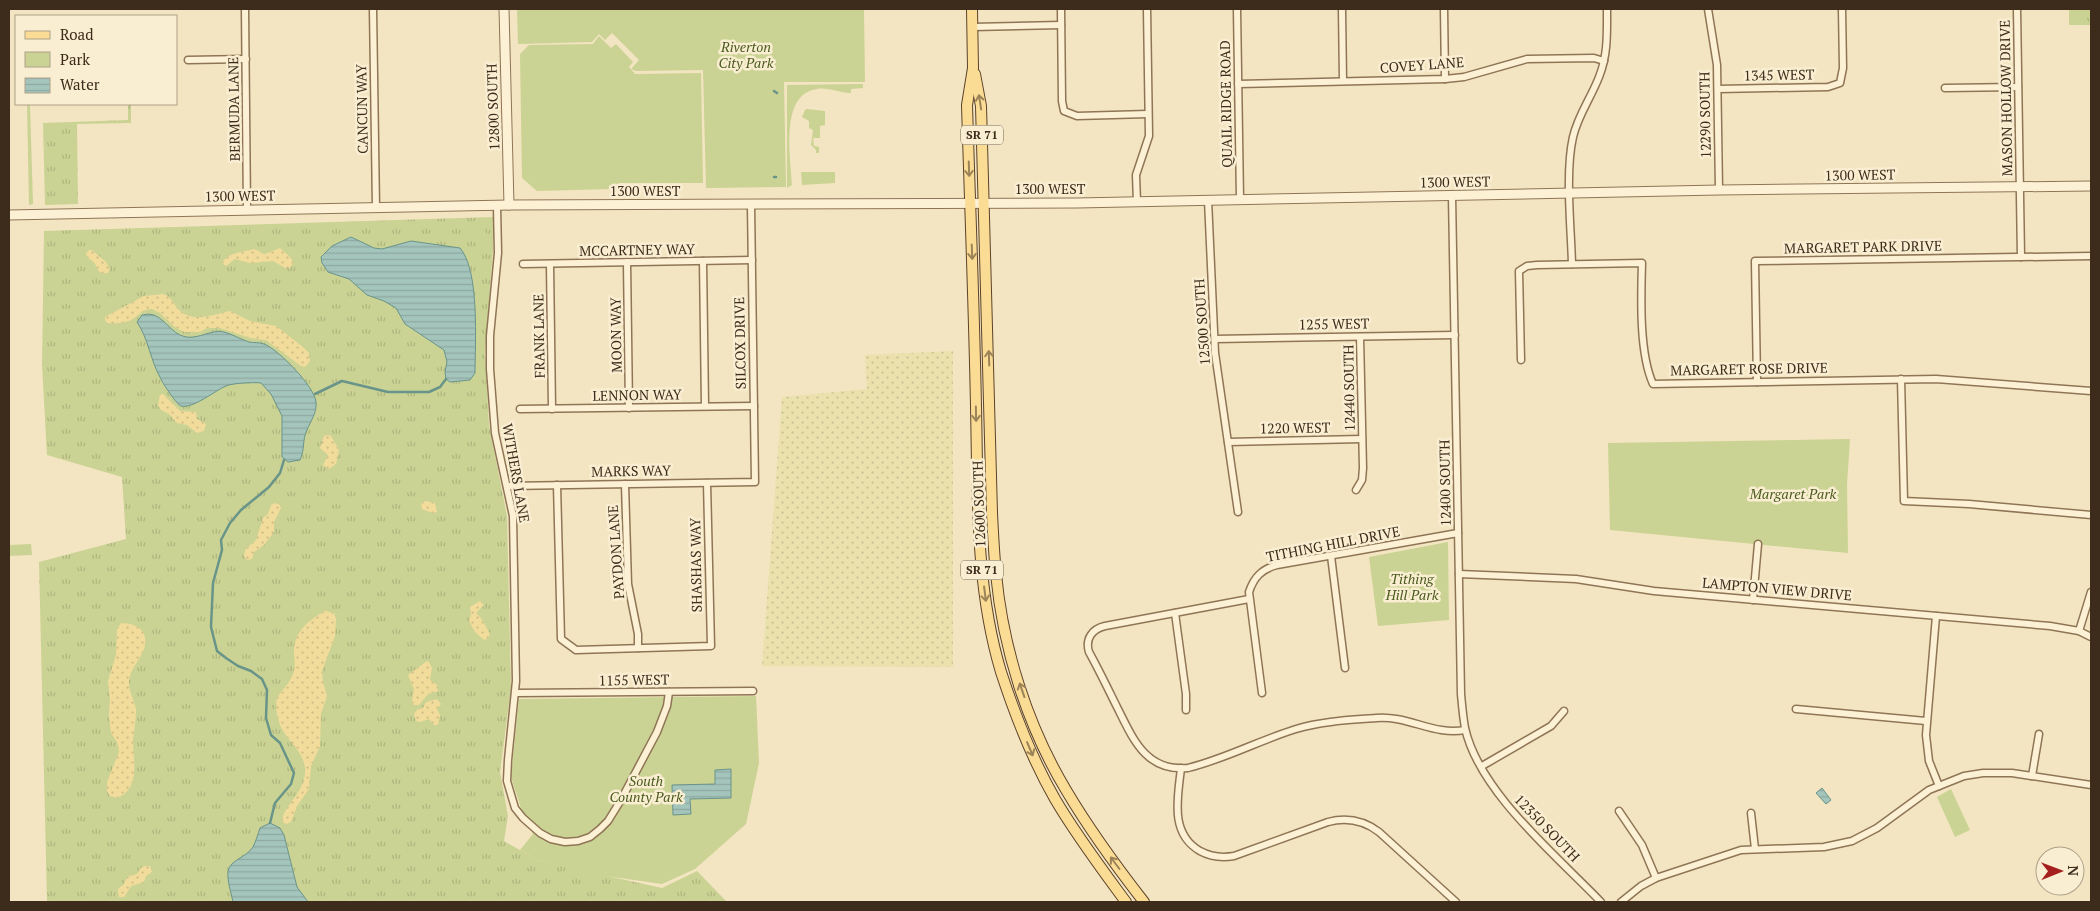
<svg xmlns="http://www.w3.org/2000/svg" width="2100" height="911" font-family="'PT Serif',serif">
	<defs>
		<pattern id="farmland-dots" width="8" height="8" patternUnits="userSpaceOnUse" patternTransform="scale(1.25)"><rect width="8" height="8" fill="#eae1ad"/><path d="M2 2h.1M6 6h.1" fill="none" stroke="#cac194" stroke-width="1.8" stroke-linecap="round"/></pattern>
		<pattern id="grass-tufts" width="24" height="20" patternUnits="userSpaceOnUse" patternTransform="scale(1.25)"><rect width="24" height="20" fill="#cad393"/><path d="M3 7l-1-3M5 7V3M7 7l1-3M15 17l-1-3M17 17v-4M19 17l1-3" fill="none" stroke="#aeb57e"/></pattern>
		<pattern id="sand-dots" width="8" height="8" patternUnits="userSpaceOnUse" patternTransform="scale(1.25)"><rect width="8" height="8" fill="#f2dc9b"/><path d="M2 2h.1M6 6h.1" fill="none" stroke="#d0bd85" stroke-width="1.8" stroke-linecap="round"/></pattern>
		<pattern id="water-rules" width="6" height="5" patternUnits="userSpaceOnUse" patternTransform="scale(1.25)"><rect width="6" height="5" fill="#a4c5bc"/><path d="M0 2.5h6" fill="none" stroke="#8ea9a1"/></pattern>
	</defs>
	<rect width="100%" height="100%" fill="#f3e5c1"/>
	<path fill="url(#farmland-dots)" d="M953,351V667L762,666L782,397L867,389L865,355Z"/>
	<g fill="url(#grass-tufts)">
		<rect x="2069" y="9" width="22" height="16"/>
		<path d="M27,104H30L33,204L29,205Z"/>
		<path d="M128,104H131V123L77,124L78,204L45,205L43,123L128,120Z"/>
		<path d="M493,217V250L485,352L489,425L507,516L511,688L500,772L508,816L504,841L539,861L662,888L697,871L727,902H47L39,562L126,539L122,477L47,455L42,365L44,231Z"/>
	</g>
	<g fill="url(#sand-dots)">
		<path d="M280,248L291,258L293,263L290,268H285L273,261L250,263L235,259L226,266L222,263C228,252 244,252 254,249L265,254Z"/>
		<path d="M89,250H92L106,262L110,269L108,273C98,274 99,271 95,264C92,259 88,260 86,254Z"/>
		<path d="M163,294C170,296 173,302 177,308C192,324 211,315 230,311L250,321L276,326L304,348L309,353L310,361L305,367L301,366L266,340L250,338L220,328H207L200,332H184L175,327L160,313L152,309C141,309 140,315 131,320C125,323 114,324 107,323L105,320V317L144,296Z"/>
		<path d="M163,394L180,411L196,412L197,419L206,424L204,431L197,433L187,425L177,423L169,414L161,410L158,405L160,395Z"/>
		<path d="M328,435L331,436L339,450L336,464L329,469L323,465L328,455L320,448L324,436Z"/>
		<path d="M426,501L435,503L437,512L432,513L422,509L421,503Z"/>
		<path d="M275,503L280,505L281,508L274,522V532L264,545L254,552L252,559L247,560L244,556L245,550L256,540L263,518L268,514L271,505Z"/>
		<path d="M480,601L484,605L476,613L481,618L490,634L487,639L484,640L475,632L469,621L471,615L470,607Z"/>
		<path d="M325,611L334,613L336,619L335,636L322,671L323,682L327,696L321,714L320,746L311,766L309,789L297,806L291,822L286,824L283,822V816C290,801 307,787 305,768C303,749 284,739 279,722C270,691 284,696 293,674C296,667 294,658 294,651C294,632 309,620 325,611Z"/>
		<path d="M121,623C131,623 144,627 145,638C148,655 128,667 129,684C129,693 135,701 136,710C136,720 134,730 133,740C133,760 141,789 117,798L110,796L107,791V782L119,752L117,742L111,733L109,716L110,700L108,681L116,655L117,629Z"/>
		<path d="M427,661L429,662L432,668L430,680L437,685L438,691L428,694L419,705H414L412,701L414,689L408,675Z"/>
		<path d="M437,699L441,704L437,709L440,715L438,725H434L429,719L420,722L416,721L414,714L417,710L423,708L426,702Z"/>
		<path d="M145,866H150L152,872L146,876L144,882L131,886L124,897H119L118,889L124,884L127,877L137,874L141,868Z"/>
	</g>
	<g fill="#cad393">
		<path d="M517,9H864L865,82H784L786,187L706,188L703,70L636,71L631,69L639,60L612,33L605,40L599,34L592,42L518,44Z"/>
		<path d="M599,36L611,48L616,44L633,62L629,67L635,74L701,73L703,183H620L613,189L537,191L522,178L520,54L529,45L593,44Z"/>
		<path d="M863,84V88L851,89V93C839,93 829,87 817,89C779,94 791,158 792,185L787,188V85Z"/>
		<path d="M807,109L825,111V125L820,126V138H813L814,146L819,147V153H816V150L811,145L813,130L809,128V121L802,117L805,110Z"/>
		<path d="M801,172H835V183L802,185Z"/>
		<path d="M465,223L479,224L493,242H481L463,224Z"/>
		<path d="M1850,439L1847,484L1848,553L1610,530L1608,443Z"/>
		<path d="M1448,542L1449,620L1378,626L1369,557Z"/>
		<path d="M31,544L32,555L9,556V545Z"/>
		<path d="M756,696L759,763L746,824L695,869L662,884L592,874L539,861L520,850L533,834L522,811L511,777L519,699Z"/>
		<path d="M1951,789L1970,830L1955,837L1937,797Z"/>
	</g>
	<g fill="url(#water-rules)" stroke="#69948a">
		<path d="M351,237L374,248L382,249L411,241L460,248C480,271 475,343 475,373L470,380L450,382L446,379L445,372L447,362L444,350L405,324L396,308L384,301L367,295L349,279L328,272L322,263L321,257L332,246Z"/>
		<path d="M149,314C164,315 170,334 186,337C200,339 211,329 224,332C232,334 240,339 249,342C254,343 259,342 264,344C278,349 315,387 316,402C317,413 311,420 307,430C302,440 305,450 300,460L288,462L282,457V416L271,394L261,383C255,382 232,383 226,386C216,390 193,409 181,406C177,405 163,384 161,379C150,360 149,340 137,322L142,315Z"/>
		<path d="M731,769V798L690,799L691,814L673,815L672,785L715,784V770Z"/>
		<path d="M1822,788L1831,800L1826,804L1816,793Z"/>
		<path d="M270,823L280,828L284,835L297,887L308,902H233C231,892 227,881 228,871C230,860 247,857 253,847C256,841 258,834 260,828Z"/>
	</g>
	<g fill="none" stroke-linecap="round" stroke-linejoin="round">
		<g stroke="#69948a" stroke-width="2.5">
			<path d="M774,91L777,93"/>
			<path d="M774,177H776"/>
			<path d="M315,394L342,381L388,392H429L440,387L446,379"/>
			<path d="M270,823L275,803L291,784L294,773L280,743L271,735L266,718L267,690L262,679L251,671L238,666L226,658L217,651L211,627L213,583L222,550L221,540L230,523L241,510L269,487L280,473L284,460"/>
		</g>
		<g stroke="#8f7556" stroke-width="9">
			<g id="minor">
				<path d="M245,9L247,210"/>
				<path d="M373,9L376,208"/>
				<path d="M1061,9L1062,101L1064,111L1077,116L1148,114"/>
				<path d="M1237,9L1240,199"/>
				<path d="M1342,9L1343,81"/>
				<path d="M1444,9L1445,79"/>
				<path d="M1708,9L1717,65L1719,190"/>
				<path d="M2017,9L2021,257"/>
				<path d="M973,27L1061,25"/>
				<path d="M188,60L246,59"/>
				<path d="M1238,84L1445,79L1464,77L1527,59L1594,58L1604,61"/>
				<path d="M1945,88L2018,87"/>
				<path d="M1718,89L1828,87L1840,83L1843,68L1842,9"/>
				<path d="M1452,196L1461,694C1462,705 1463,717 1465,728C1479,792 1557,856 1601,902"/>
				<path d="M1208,200L1215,353L1238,512"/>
				<path d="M1137,202L1136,175L1149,136L1147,9"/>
				<path d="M497,206L498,253L490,336V369L495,433L513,516L516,681L508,760L507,781L515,808L523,818L540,833L551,839L565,842L578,841L590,837L600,829L608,821L621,800L657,732L667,706L669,692"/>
				<path d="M703,261L705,406"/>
				<path d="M627,262L629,408"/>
				<path d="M523,264L752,260"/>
				<path d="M550,264L552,409"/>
				<path d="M1572,264C1571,227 1565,172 1573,137C1578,115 1591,98 1599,77C1608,55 1607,33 1607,9"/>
				<path d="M1215,339L1455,335"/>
				<path d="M1521,360L1519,271L1527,266L1537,265L1642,263C1641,297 1639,353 1653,384L1936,379L2091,391"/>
				<path d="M1901,379L1904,501L1969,504L2091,515"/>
				<path d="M1757,382L1755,261L2091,256"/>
				<path d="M520,409L754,406"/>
				<path d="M1228,442L1362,439"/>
				<path d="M625,484L628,584L638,634V648"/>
				<path d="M557,485L561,639L576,650L711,646L707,483"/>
				<path d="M507,486L755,482L751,205"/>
				<path d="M1356,490L1362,480L1363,468L1360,337"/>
				<path d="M1331,556L1345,668"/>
				<path d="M1459,574L1576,579L1654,591L2050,626L2079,631L2091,637"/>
				<path d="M1249,599L1105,626C1092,629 1085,639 1089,652C1099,670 1108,689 1117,707C1133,739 1146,772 1188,768C1225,759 1260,740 1296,729C1322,721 1350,720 1376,718C1408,715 1434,736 1465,730"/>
				<path d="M1753,600L1758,544"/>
				<path d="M1175,613L1186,694V710"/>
				<path d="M1936,616L1926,735L1929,761L1939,786"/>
				<path d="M2079,631L2091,592"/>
				<path d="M516,693L753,691"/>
				<path d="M1262,693L1249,592C1254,577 1262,569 1277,565L1458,533"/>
				<path d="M1796,709L1926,721"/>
				<path d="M1482,766L1551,726L1564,711"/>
				<path d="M1181,768C1178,797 1169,833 1200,851C1211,857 1222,858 1234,856L1328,822C1347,817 1363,820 1379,832L1456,902"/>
				<path d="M2032,776L2039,734"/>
				<path d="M1619,811L1642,845L1656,878"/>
				<path d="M1751,813L1755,849"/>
				<path d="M1621,902L1641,886L1656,878L1741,850L1824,847L1852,841L1877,828L1929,790L1964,776L1983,773H2012L2091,785"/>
			</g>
		</g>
		<g stroke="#8f7556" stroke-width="11">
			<g id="tertiary">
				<path d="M504,9L509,205"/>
				<path d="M9,215L509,205L1077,203L1719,190L2091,186"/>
			</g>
		</g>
		<g stroke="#5c422b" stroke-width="12">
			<g id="primary">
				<path d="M972,9L973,68L967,105C970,205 974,305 976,406C978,494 975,586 1001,672C1015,715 1032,759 1055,799C1076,835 1101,868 1126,902"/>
				<path d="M975,74L981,106L992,513C993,534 994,554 996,574C1003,648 1027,725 1066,790C1089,829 1116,866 1144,902"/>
			</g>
		</g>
		<use href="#minor" stroke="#fdf1d5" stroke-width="6"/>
		<use href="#tertiary" stroke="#fdf1d5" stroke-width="9"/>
		<use href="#primary" stroke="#fbdc94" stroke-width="10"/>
	</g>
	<defs><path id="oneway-shaft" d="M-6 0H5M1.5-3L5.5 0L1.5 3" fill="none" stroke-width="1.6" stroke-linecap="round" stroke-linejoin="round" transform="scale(1.25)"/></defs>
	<g stroke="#9c8458">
		<use href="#oneway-shaft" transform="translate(980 102) rotate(-99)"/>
		<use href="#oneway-shaft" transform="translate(969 169) rotate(88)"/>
		<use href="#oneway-shaft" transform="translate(972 252) rotate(88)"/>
		<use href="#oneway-shaft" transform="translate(989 358) rotate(-92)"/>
		<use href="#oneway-shaft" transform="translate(976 414) rotate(89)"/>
		<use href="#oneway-shaft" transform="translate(985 594) rotate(83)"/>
		<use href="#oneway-shaft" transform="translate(1022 690) rotate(-109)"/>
		<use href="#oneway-shaft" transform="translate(1030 749) rotate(67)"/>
		<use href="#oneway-shaft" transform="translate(1115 863) rotate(-127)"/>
	</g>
	<g text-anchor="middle" stroke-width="5" stroke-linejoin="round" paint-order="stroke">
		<g fill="#f9eed1" stroke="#756652" stroke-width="1">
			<rect x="961" y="125.5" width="42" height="19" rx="4"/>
			<rect x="961" y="560.5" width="42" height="19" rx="4"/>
		</g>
		<g font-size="12" font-weight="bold" fill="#3d2c1c">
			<text x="982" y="139">SR 71</text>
			<text x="982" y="574">SR 71</text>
		</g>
		<g font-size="14" font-style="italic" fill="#4c5c20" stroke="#f9eed1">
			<text x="746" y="52">Riverton<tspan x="746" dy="16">City Park</tspan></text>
			<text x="1793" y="499">Margaret Park</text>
			<text x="1412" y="584">Tithing<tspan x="1412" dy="16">Hill Park</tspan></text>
			<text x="646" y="786">South<tspan x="646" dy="16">County Park</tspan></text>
		</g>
		<g font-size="14" fill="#3d2c1c" stroke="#f9eed1">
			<text transform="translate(1422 65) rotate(-4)" y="5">COVEY LANE</text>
			<text transform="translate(1779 75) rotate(-1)" y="5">1345 WEST</text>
			<text transform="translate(2006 98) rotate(-91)" y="5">MASON HOLLOW DRIVE</text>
			<text transform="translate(1226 104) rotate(-91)" y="5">QUAIL RIDGE ROAD</text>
			<text transform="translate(493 107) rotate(-92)" y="5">12800 SOUTH</text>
			<text transform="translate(234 109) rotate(-91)" y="5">BERMUDA LANE</text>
			<text transform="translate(362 109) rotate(-91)" y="5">CANCUN WAY</text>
			<text transform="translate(1705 115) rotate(-91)" y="5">12290 SOUTH</text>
			<text transform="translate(1860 175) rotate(-1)" y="5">1300 WEST</text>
			<text transform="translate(1455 182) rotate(-1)" y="5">1300 WEST</text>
			<text x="1050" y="194">1300 WEST</text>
			<text x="645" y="196">1300 WEST</text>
			<text transform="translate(240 196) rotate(-1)" y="5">1300 WEST</text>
			<text transform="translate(1863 247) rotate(-1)" y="5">MARGARET PARK DRIVE</text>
			<text transform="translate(637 250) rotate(-1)" y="5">MCCARTNEY WAY</text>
			<text transform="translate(1202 322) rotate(-94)" y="5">12500 SOUTH</text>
			<text transform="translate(1334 324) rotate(-1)" y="5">1255 WEST</text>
			<text transform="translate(616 335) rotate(-91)" y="5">MOON WAY</text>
			<text transform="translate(539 336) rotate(-91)" y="5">FRANK LANE</text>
			<text transform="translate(740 343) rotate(-91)" y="5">SILCOX DRIVE</text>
			<text transform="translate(1749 369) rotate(-1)" y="5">MARGARET ROSE DRIVE</text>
			<text transform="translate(1349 388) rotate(-91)" y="5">12440 SOUTH</text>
			<text transform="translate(637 395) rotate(-1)" y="5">LENNON WAY</text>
			<text transform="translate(1295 428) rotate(-1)" y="5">1220 WEST</text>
			<text transform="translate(631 471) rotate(-1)" y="5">MARKS WAY</text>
			<text transform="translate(516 473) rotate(80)" y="5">WITHERS LANE</text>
			<text transform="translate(1445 483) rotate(-91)" y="5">12400 SOUTH</text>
			<text transform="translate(979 504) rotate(-92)" y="5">12600 SOUTH</text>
			<text transform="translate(1333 544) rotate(-11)" y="5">TITHING HILL DRIVE</text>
			<text transform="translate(616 552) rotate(-94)" y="5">PAYDON LANE</text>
			<text transform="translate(696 565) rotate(-91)" y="5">SHASHAS WAY</text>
			<text transform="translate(1777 589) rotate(5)" y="5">LAMPTON VIEW DRIVE</text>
			<text transform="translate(634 680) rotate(-1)" y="5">1155 WEST</text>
			<text transform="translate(1547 828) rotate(46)" y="5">12350 SOUTH</text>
		</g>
	</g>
	<rect width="2100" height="911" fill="none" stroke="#3d2c1c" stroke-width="20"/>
	<rect x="15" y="15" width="162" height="90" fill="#f9eed1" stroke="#aea089"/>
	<rect x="25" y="31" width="25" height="8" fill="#fbdc94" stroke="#aea089"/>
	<text x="60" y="40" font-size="15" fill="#3d2c1c">Road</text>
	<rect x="25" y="52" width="25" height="15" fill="#cad393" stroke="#aea089"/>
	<text x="60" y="65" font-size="15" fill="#3d2c1c">Park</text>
	<rect x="25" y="78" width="25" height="15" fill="url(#water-rules)" stroke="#aea089"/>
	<text x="60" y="90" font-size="15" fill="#3d2c1c">Water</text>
	<g transform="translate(2060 871) rotate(89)"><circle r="24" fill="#f9eed1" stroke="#aea089"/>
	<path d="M0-4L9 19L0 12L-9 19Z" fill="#a51f1e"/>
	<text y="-8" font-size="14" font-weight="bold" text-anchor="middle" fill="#3d2c1c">N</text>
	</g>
</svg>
